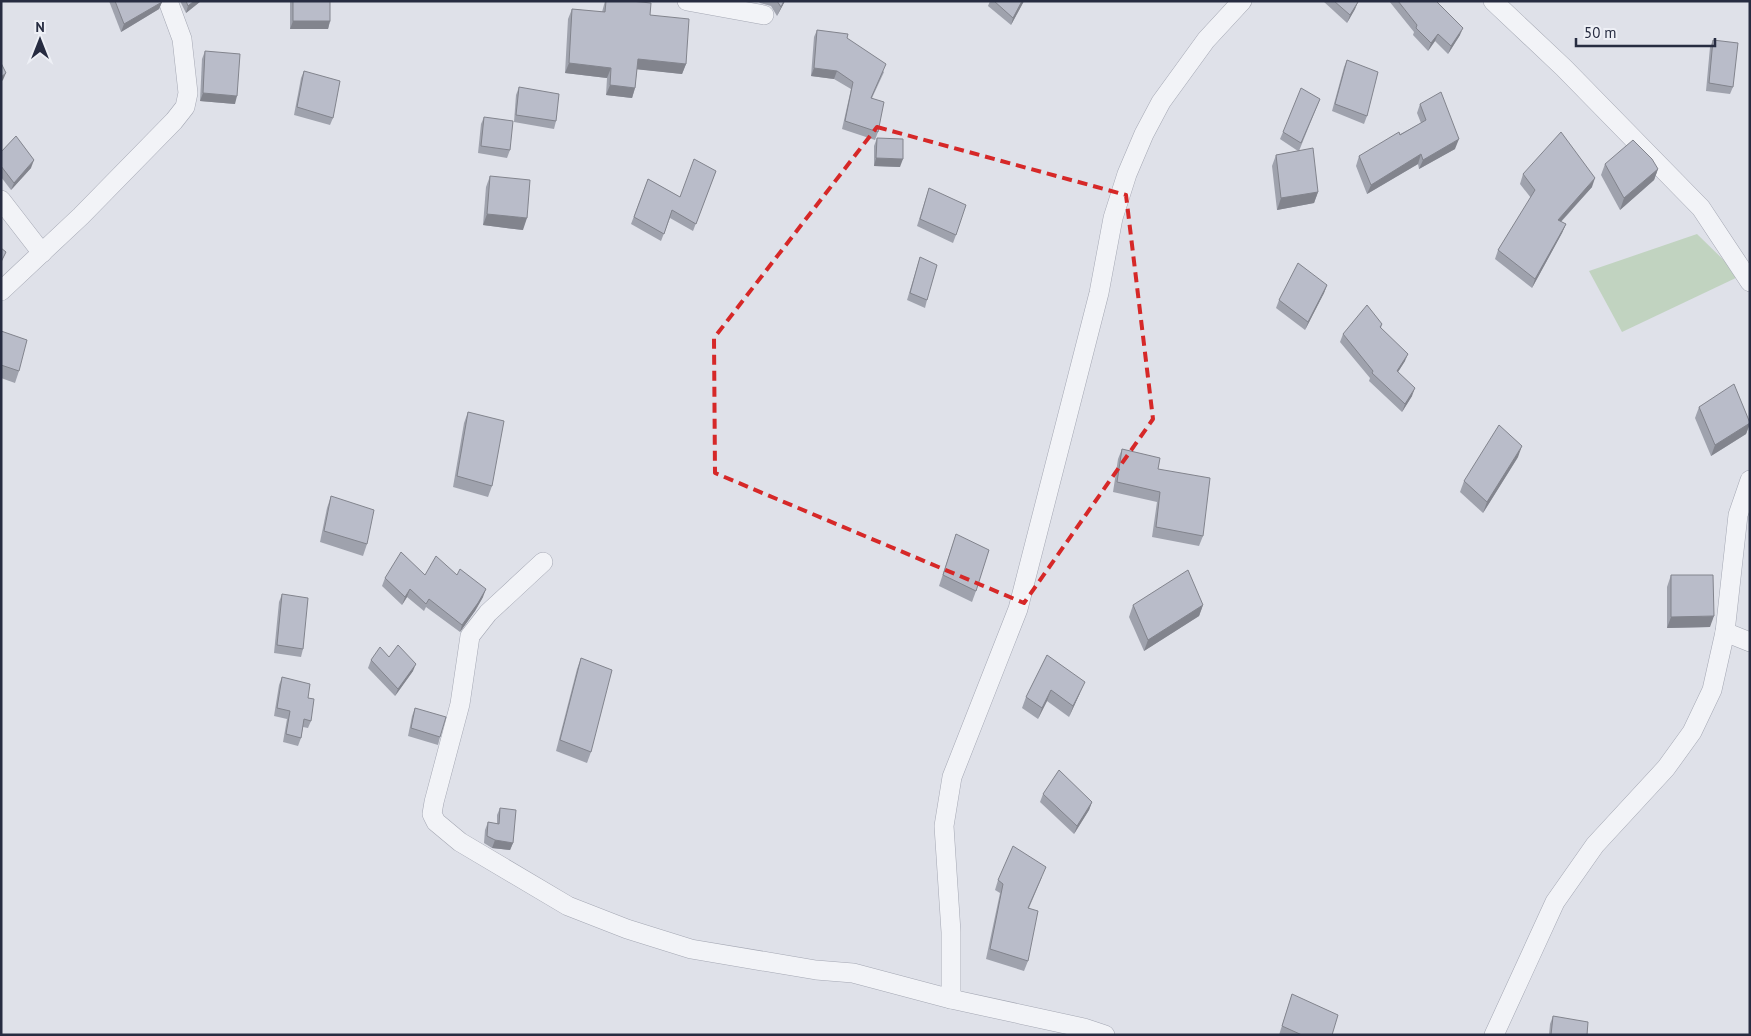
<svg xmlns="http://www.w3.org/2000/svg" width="1751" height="1036" font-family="'PT Sans',sans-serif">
	<rect width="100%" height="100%" fill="#dfe1e9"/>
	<path fill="#c1d3c0" d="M1697,234L1740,276L1622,332L1589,271Z"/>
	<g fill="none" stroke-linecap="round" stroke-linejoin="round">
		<g stroke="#a4a7b3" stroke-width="20">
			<g id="minor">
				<path d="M687,1L764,15"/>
				<path d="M1493,1L1564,68L1701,208L1750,282"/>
				<path d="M1,200L42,253"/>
				<path d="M1,291L81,216L174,121L185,107L188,93L182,39L168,1"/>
				<path d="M543,562L488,613L470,636L460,704L434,802L432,814L436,822L460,842L568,906L627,929L691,949L816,970L853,973L951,999L1084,1028L1105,1035"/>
				<path d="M1725,632L1750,642"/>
				<path d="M951,999V932L944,826L952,777L1018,609L1099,293L1113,218L1127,174L1144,134L1161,102L1206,40L1242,1"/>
				<path d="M1494,1035L1555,902L1595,845L1666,768L1692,732L1712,690L1725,632L1738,515L1750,480"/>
			</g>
		</g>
		<use href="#minor" stroke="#f2f3f7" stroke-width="19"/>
	</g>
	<g fill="#9fa2ad">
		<path d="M109,1H162V2L159,9L121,32Z"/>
		<path d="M180,1H201L186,13Z"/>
		<path d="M290,1H330V21L328,29H290Z"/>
		<path d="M605,1H631L650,15L686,64L682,74L637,69L635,88L632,98L606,95L607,78L565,73L568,19L572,9L602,12Z"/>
		<path d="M758,1H785L777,16L771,6L760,3Z"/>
		<path d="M990,1H1024L1011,25L988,6Z"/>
		<path d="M1323,1H1357L1355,9L1347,23Z"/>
		<path d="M1389,1H1436L1460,35L1448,54L1435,41L1428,51L1413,35L1414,32Z"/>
		<path d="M817,30L847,38L884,72L872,98L878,132L875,140L842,129L851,89L834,79L811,76L814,37Z"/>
		<path d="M1713,40L1733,87L1730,94L1706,91L1710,47Z"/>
		<path d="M205,51L235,104L200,101L202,59Z"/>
		<path d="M1347,60L1367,116L1364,124L1332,111L1344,67Z"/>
		<path d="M304,71L333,118L330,125L294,115L301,78Z"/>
		<path d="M519,87L556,121L554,129L514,122L516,95Z"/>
		<path d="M1320,99L1299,151L1318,192L1314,203L1277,210L1272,166L1276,155L1298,151L1280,139L1283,132Z"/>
		<path d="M1420,104L1455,149L1419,169L1418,164L1367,194L1356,166L1359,156L1421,123L1417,113Z"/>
		<path d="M484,117L510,150L507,158L478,153L481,124Z"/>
		<path d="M877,138L900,167L874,166V146Z"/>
		<path d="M1,152L31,168L11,190L1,177Z"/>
		<path d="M1605,164L1658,169L1654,180L1620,210L1601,175Z"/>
		<path d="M716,171L693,231L670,218L661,241L631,224L648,179L680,197Z"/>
		<path d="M1523,174L1592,187L1561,222L1566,224L1562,233L1532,288L1495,259L1498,250L1531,198L1520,184Z"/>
		<path d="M490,176L523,230L483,225L486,187Z"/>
		<path d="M929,188L956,235L953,243L917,226Z"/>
		<path d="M920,257L927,300L925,308L907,300Z"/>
		<path d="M1327,285L1324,293L1305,330L1276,308L1279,300Z"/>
		<path d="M1382,324L1381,328L1405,361L1398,372L1412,396L1402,412L1369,381L1370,378L1340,342L1343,334Z"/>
		<path d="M1,331L19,371L15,383L1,378Z"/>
		<path d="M1699,407L1750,422V424L1746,434L1711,456L1695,418Z"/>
		<path d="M468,412L492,486L488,497L453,487L464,423Z"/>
		<path d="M1122,449L1203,536L1199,546L1152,537L1157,502L1113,492L1118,459Z"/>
		<path d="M1518,457L1483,513L1460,492L1464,481Z"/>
		<path d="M331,496L367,544L363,556L320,542L327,508Z"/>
		<path d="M956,534L976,591L972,602L939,586Z"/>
		<path d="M425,575L483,597L475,611L460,632L426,607L424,611L407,597L402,605L382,586L385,578Z"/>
		<path d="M1671,575L1710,627L1667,628V587Z"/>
		<path d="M282,594L303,649L301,657L274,653L279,602Z"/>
		<path d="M1133,605H1203L1199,616L1144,651L1129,617Z"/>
		<path d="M1047,655L1080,693L1069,717L1047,701L1038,719L1022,708L1026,697Z"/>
		<path d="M389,657L413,671L395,696L368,668L371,660Z"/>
		<path d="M581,658L591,752L587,763L556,751L577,669Z"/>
		<path d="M282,677L308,698L311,721L308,728L303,727L301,738L298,746L283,742L287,719L274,716L279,685Z"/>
		<path d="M415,708L440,737L438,745L408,736L412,716Z"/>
		<path d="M1043,794L1092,802L1089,810L1074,834L1040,802Z"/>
		<path d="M500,808L513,843L510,850L492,848L484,843L485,830L488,822L497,824V815Z"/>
		<path d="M1042,877L1029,908L1028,961L1024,971L986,959L1000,893L995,890L998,880Z"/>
		<path d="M1292,994L1332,1035H1279Z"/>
		<path d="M1553,1016L1587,1035H1549L1550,1024Z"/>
	</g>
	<g fill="#82848d">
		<path d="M194,1H201L186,13L188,6Z"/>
		<path d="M784,1H785L777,16L781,7Z"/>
		<path d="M1022,1H1024L1011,25L1013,18Z"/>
		<path d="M162,2L159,9L121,32L124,24Z"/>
		<path d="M1358,2L1355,9L1347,23L1350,15Z"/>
		<path d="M293,21H330L328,29H290Z"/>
		<path d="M1463,28L1460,35L1448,54L1451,46Z"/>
		<path d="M1438,34L1435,41L1428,51L1431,43Z"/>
		<path d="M638,59L686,64L682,74L634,69Z"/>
		<path d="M569,63L611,68L607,78L565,73Z"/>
		<path d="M814,68L837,71L834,79L811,76Z"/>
		<path d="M6,73L3,80L1,82V77Z"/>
		<path d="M610,85L635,88L632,98L606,95Z"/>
		<path d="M203,93L237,96L235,104L200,101Z"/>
		<path d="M1459,139L1455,149L1419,169L1423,160Z"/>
		<path d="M1421,154L1418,164L1367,194L1371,185Z"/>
		<path d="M876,158L903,159L900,167L874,166Z"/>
		<path d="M34,160L31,168L11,190L14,183Z"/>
		<path d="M1658,169L1654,180L1620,210L1624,198Z"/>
		<path d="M1595,178L1592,187L1554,229L1558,220Z"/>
		<path d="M1318,192L1314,203L1277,210L1281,198Z"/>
		<path d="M487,214L527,218L523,230L483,225Z"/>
		<path d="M1566,224L1562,233L1532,288L1535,279Z"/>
		<path d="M1327,285L1324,293L1305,330L1308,322Z"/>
		<path d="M1408,354L1405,361L1394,378L1397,371Z"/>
		<path d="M1415,388L1412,396L1402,412L1405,404Z"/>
		<path d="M1750,423L1746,434L1711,456L1715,445Z"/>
		<path d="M1522,446L1518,457L1483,513L1487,502Z"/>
		<path d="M410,589L407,597L402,605L405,597Z"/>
		<path d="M486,589L483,597L475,611L460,632L462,625Z"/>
		<path d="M1203,605L1199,616L1144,651L1148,640Z"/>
		<path d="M1714,616L1710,627L1667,628L1671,617Z"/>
		<path d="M416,664L413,671L395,696L398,689Z"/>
		<path d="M1085,682L1080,693L1069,717L1073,706Z"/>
		<path d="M1051,690L1047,701L1038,719L1042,708Z"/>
		<path d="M1092,802L1089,810L1074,834L1077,826Z"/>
		<path d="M495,840L513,843L510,850L492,848Z"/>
	</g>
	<g fill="#b9bcc9" stroke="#82848d">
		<path d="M115,1H162V2L124,24Z"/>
		<path d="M186,1H194L188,6Z"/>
		<rect x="293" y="1" width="37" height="20"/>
		<path d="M606,1H631L651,3L650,15L689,19L686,64L638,59L635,88L610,85L611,68L569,63L572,9L605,12Z"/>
		<path d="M777,1H784L781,7Z"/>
		<path d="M994,1H1022L1013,18Z"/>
		<path d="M1334,1H1357L1358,2L1350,15Z"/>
		<path d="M1398,1H1436L1463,28L1451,46L1438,34L1431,43L1416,28L1417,25Z"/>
		<path d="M817,30L848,34L847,38L886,64L871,98L884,102L878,132L845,121L853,82L837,71L814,68Z"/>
		<path d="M1713,40L1738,43L1733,87L1709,83Z"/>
		<path d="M205,51L240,54L237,96L203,93Z"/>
		<path d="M1347,60L1378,72L1367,116L1335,104Z"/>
		<path d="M1,63L6,73L1,77Z"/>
		<path d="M304,71L340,81L333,118L297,107Z"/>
		<path d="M519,87L559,94L556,121L516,115Z"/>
		<path d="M1301,88L1320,99L1301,143L1283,132Z"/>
		<path d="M1441,92L1459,139L1423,160L1421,154L1371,185L1359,156L1399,132L1400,135L1426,120L1420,104Z"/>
		<path d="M484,117L513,121L510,150L481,146Z"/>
		<path d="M1561,132L1595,178L1558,220L1566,224L1535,279L1498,250L1535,190L1523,174Z"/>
		<path d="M16,136L34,160L14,183L1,166V152Z"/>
		<path d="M877,138L903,139V159L876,158Z"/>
		<path d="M1633,140L1652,159L1658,169L1624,198L1605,164Z"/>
		<path d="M1313,148L1318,192L1281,198L1276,155Z"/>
		<path d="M694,159L716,171L696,224L672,210L664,234L634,217L648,179L680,197Z"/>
		<path d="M490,176L530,180L527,218L487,214Z"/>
		<path d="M929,188L966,205L956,235L920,219Z"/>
		<path d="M1,248L6,252L1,262Z"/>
		<path d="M920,257L937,265L927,300L910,293Z"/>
		<path d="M1298,263L1327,285L1308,322L1279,300Z"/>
		<path d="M1367,305L1382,324L1380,327L1408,354L1397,371L1415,388L1405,404L1372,373L1373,371L1343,334Z"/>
		<path d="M1,331L27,340L19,371L1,365Z"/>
		<path d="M1734,384L1750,423L1715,445L1699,407Z"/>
		<path d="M468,412L504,421L492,486L457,476Z"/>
		<path d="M1499,425L1522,446L1487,502L1464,481Z"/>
		<path d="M1122,449L1160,458L1158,469L1210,478L1203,536L1156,527L1160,492L1117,482Z"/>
		<path d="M331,496L374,510L367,544L324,531Z"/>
		<path d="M956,534L989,550L976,591L943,575Z"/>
		<path d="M401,552L425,575L436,556L457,575L460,569L486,589L478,603L462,625L429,599L426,604L410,589L405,597L385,578Z"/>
		<path d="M1188,570L1203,605L1148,640L1133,605Z"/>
		<path d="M1671,575H1713L1714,616L1671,617Z"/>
		<path d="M282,594L308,598L303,649L277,645Z"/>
		<path d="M398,645L416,664L398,689L371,660L380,647L389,657Z"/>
		<path d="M1047,655L1085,682L1073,706L1051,690L1042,708L1026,697Z"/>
		<path d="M581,658L612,670L591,752L560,740Z"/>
		<path d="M282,677L310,684L308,698L314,699L311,721L304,719L301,738L286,734L290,711L277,708Z"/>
		<path d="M415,708L446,717L440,737L411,728Z"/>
		<path d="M1059,770L1092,802L1077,826L1043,794Z"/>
		<path d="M500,808L516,810L513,843L495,840L487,836L488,822L499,824Z"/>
		<path d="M1013,846L1046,867L1028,908L1038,911L1028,961L990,949L1003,884L998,880Z"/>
		<path d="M1292,994L1338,1015L1332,1035H1302L1282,1026Z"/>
		<path d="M1553,1016L1588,1022L1587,1035H1551Z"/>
	</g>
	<path fill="none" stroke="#d62828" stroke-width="4" stroke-dasharray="10 6" stroke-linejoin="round" d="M877,127L1126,195L1153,419L1024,603L715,473L714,338Z"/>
	<rect width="1751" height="1036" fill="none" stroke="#272c41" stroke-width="5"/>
	<g transform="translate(40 40)" stroke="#eef0f6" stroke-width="4" paint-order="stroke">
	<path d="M0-4L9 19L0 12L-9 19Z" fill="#272c41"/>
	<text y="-8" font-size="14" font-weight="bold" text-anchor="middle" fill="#272c41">N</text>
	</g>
	<path d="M1576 38v8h139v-8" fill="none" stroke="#272c41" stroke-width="2.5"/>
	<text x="1584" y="38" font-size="15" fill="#272c41" stroke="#eef0f6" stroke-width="4" paint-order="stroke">50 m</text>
</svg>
